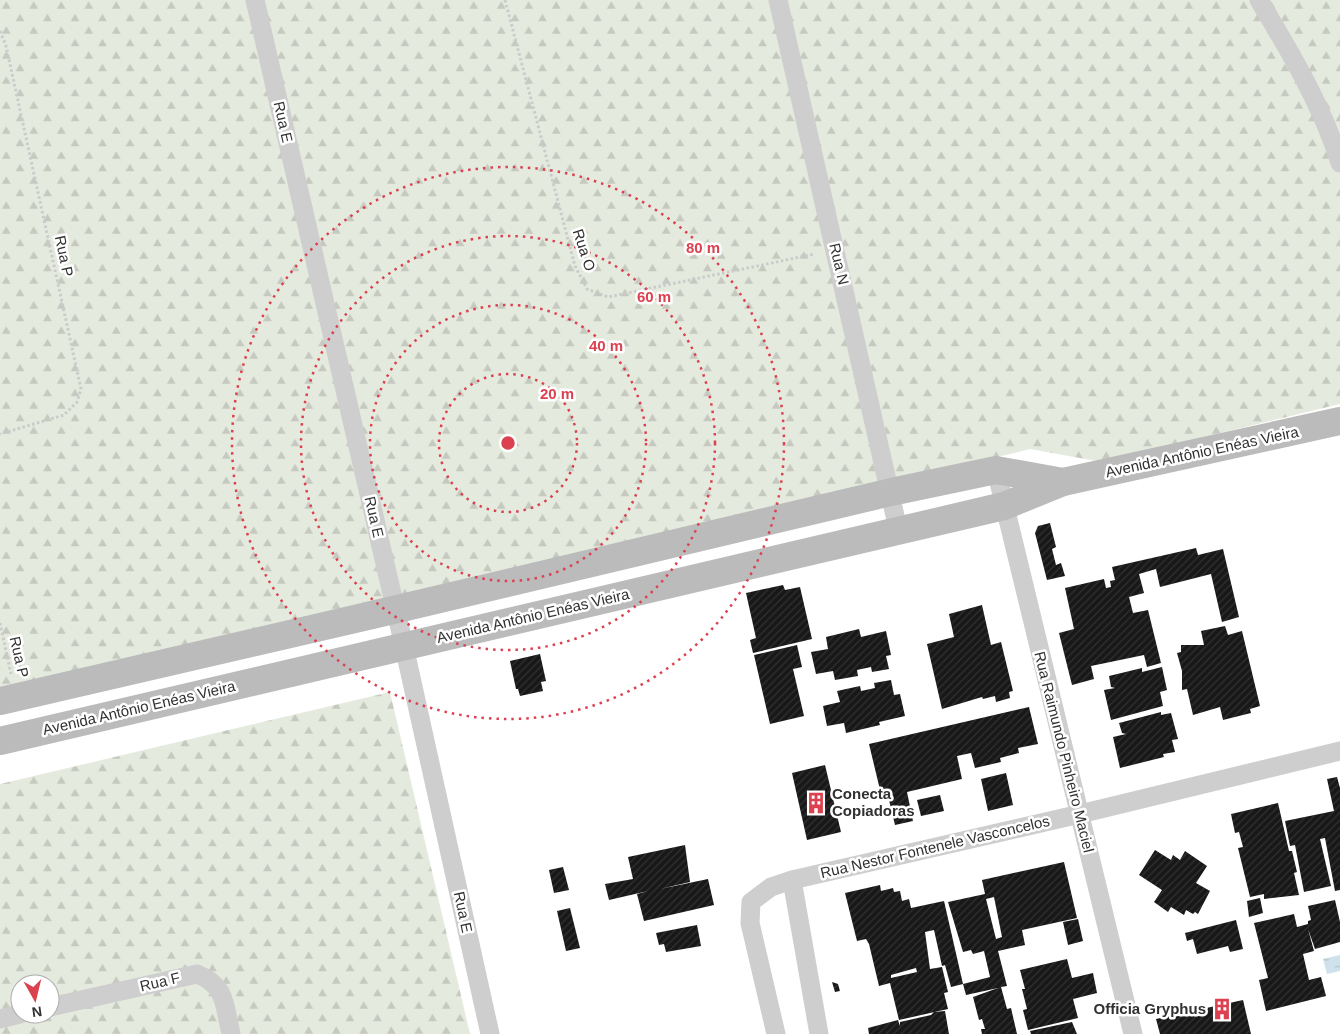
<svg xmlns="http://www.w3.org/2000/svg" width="1340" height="1034" font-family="Helvetica,sans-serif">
	<defs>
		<pattern id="forest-firs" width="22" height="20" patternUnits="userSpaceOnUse" patternTransform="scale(1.25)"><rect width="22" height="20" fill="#e5eade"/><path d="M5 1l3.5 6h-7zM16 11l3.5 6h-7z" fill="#c5c9bf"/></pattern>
		<pattern id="water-ripples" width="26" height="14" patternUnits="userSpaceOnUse" patternTransform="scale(1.25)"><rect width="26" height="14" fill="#cfe1eb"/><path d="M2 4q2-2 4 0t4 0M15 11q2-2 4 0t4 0" fill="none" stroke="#b2c2ca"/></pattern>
		<pattern id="building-hatch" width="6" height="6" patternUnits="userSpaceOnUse" patternTransform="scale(1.25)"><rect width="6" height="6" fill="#181818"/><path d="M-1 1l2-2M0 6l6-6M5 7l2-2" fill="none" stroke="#313131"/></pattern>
	</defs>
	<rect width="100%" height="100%" fill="#fff"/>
	<g fill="url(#forest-firs)" fill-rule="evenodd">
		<path d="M0,0H1340V404L1102,462L1030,449L386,605L0,694Z"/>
		<path d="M390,692L470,1034H0V784ZM20,984H50V1014H20Z"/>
	</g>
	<path fill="url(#water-ripples)" d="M1340,955V971L1327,974L1323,959Z"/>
	<g fill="url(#building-hatch)" fill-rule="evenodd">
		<path d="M1050,523L1056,547L1052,549L1056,565L1061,563L1065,576L1047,580L1035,533L1038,526Z"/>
		<path d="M1196,548L1198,555L1223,549L1239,617L1222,622L1211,574L1160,587L1156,569L1139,574L1144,593L1129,597L1133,613L1148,610L1161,663L1147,667L1144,655L1091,666L1094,679L1072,685L1059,633L1074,629L1065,588L1104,579L1106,588L1111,587L1110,581L1115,580L1112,567Z"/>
		<path d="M783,585L785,590L800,587L812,639L753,653L750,640L756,638L746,593Z"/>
		<path d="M982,605L991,645L1001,642L1013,691L1009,692L1010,698L996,702L995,696L983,699L982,697L942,709L927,644L954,637L949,614Z"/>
		<path d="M1225,626L1228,635L1242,631L1260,706L1250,709L1251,713L1223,720L1220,707L1193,715L1187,689L1182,690V671L1177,653L1181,652V645H1204L1201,631Z"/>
		<path d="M859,629L861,637L886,631L891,655L886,656L889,669L872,672L871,667L857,670L858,676L835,680L833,671L816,674L811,652L828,649L826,637Z"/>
		<path d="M797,645L802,667L793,669L804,716L770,724L754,655Z"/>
		<path d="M540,654L546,681L541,682L543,691L520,696L518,689H516L510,661Z"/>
		<path d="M1162,667L1167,690L1160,692L1163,706L1111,720L1104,690L1115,688L1111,687L1109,676L1142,668V672Z"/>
		<path d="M891,680L894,695L900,694L905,716L879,722L880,725L846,733L844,723L827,726L823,706L840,702L837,691L860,686L861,691L875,688L874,683Z"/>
		<path d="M1029,707L1038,744L1018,748L1019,753L1000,758L1001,762L975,768L971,753L957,756L962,779L907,792L913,821L895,825L888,796L882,798L869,744Z"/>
		<path d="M1161,712V715L1171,713L1178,739L1172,740L1175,752L1163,754L1164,757L1120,768L1113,737L1126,734L1122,733L1119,723Z"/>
		<path d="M825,765L841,832L807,840L792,773Z"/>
		<path d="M1006,773L1013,805L988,811L981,779Z"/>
		<path d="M1337,777L1340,788V890L1335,891L1325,838L1320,839L1331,886L1304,892L1295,845L1290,846L1285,821L1334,811L1327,779Z"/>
		<path d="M940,795L944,811L921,816L917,800Z"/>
		<path d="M1278,803L1289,851H1292L1297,872L1294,873L1299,895L1264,899V894L1250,897L1238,848L1243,847L1239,832L1235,833L1231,814Z"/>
		<path d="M685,845L690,882L660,889L708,879L714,905L644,921L637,894L648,891L609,900L605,884L633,879L628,857Z"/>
		<path d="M1155,850L1171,860L1173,855L1180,860L1185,851L1207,866L1196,883L1210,891L1198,914L1195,912L1193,914L1186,910L1184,915L1171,907L1168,912L1154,902L1162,890L1139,875Z"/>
		<path d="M1064,862L1077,918L1022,930L1025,945L998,951L1007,986L1001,987L1007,1009L1011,1008L1017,1034H982L981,1029H985L982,1019L979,1020L973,997L998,988L966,995L963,984L990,977L984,951L973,954L971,950L963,952L948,902L985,894L982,880ZM994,897L1002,937L996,939L986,899Z"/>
		<path d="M563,867L569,890L554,893L549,870Z"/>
		<path d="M880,885L881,891L893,888L894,892L900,891L902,901L909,899L911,908L944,901L963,984L951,987L945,965L942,966L934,930L925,932L930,969L942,967L948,992L944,993L948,1009L899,1020L890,983L879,986L869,944L866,939L857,941L845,893ZM916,968L917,972L891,978V975Z"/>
		<path d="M1260,898L1263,913L1249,917L1247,901Z"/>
		<path d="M1335,900L1340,922V942L1315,949L1308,929L1314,951L1303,954L1309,980L1321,977L1326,996L1266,1011L1259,980L1268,978L1254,923L1294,914L1297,927L1308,924V921L1311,920L1308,906Z"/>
		<path d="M570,908L580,948L566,951L557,911Z"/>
		<path d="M1078,919L1083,941L1068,945L1063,922Z"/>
		<path d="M1236,920L1243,949L1230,952L1228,946L1197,954L1193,939L1187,941L1185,933Z"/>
		<path d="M697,925L701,946L666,952L664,944L659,945L656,933Z"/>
		<path d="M1067,959L1072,978L1093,973L1097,993L1073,999L1078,1018L1028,1030L1023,1010L1027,1009L1022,989H1025L1020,970Z"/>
		<path d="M832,982L838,984L840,991L835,992Z"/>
		<path d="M1243,1000L1251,1034H1160L1156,1019Z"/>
		<path d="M945,1011L949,1034H869L868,1028L898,1020L900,1026V1022L931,1015L934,1012Z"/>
		<path d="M1072,1022L1077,1034H1031L1030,1031Z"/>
	</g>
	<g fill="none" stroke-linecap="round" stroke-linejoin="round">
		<g stroke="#cbcbcb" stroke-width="3" stroke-dasharray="2.5 2.5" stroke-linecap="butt">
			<path d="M505,0L575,266L587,289L608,297L815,254"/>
			<path d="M0,31L6,46L81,389L77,402L64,415L0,434"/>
			<path d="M0,623L11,674"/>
		</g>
		<g stroke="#cecece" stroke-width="19">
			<path d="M255,0L404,646L490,1034"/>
			<path d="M778,0L898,529"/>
			<path d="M1259,0C1290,52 1322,105 1340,163"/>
			<path d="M996,470L1133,1034"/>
			<path d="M792,880L819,1034"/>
			<path d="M50,1007L197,974C227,986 224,1005 231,1034"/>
			<path d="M0,1019L20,1014"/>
			<path d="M776,1034L750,923L751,902L771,887L792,880L1080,814L1340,751"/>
		</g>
		<g stroke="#bbb" stroke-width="28">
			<path d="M0,701L372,615L891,492L996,470L1063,482"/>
			<path d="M0,741L1004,506L1063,482L1340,421"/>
		</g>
	</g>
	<g fill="none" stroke="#db414f" stroke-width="2.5" stroke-dasharray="2.5 5">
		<circle cx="508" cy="443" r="69"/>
		<circle cx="508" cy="443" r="138"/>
		<circle cx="508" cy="443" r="207"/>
		<circle cx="508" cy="443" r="276"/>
	</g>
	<defs>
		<g id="building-bare" transform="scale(1.725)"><path d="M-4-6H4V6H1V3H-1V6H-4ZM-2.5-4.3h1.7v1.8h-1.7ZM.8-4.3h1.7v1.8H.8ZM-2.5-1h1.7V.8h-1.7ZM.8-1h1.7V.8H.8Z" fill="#db414f" stroke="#fff" stroke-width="2.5" paint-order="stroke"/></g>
	</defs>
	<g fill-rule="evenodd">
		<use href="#building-bare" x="816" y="803"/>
		<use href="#building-bare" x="1222" y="1009"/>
	</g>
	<g text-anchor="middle" stroke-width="5" stroke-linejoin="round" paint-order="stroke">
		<g font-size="15" fill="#313131" stroke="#fff">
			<text transform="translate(283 122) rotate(77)" y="5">Rua E</text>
			<text transform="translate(584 250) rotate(72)" y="5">Rua O</text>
			<text transform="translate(64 256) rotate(78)" y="5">Rua P</text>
			<text transform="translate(839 264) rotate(77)" y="5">Rua N</text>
			<text transform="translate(1202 452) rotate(-12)" y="5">Avenida Antônio Enéas Vieira</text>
			<text transform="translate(374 517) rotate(77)" y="5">Rua E</text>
			<text transform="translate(533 616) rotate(-13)" y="5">Avenida Antônio Enéas Vieira</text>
			<text transform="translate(19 657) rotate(77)" y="5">Rua P</text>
			<text transform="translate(139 708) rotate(-13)" y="5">Avenida Antônio Enéas Vieira</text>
			<text transform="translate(1064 752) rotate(76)" y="5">Rua Raimundo Pinheiro Maciel</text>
			<text transform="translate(935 847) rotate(-13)" y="5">Rua Nestor Fontenele Vasconcelos</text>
			<text transform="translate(463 912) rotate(78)" y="5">Rua E</text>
			<text transform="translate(160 982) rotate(-13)" y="5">Rua F</text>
		</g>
		<g font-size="15" font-weight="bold" fill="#313131" stroke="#fff" text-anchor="start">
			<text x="832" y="799">Conecta<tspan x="832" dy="17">Copiadoras</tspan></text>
			<text x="1206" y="1014" text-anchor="end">Officia Gryphus</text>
		</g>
	</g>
	<circle cx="508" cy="443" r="8" fill="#db414f" stroke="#fff" stroke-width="2.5"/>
	<g font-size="15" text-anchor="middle" font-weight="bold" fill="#db414f" stroke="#fff" stroke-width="5" stroke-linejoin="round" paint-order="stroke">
		<text x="703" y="253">80 m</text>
		<text x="654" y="302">60 m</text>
		<text x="606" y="351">40 m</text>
		<text x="557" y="399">20 m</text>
	</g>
	<g transform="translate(35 999) rotate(172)"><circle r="24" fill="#ffffff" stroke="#adadad"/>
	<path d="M0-4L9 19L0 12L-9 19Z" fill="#db414f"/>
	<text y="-8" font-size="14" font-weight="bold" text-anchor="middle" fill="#313131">N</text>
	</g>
</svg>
